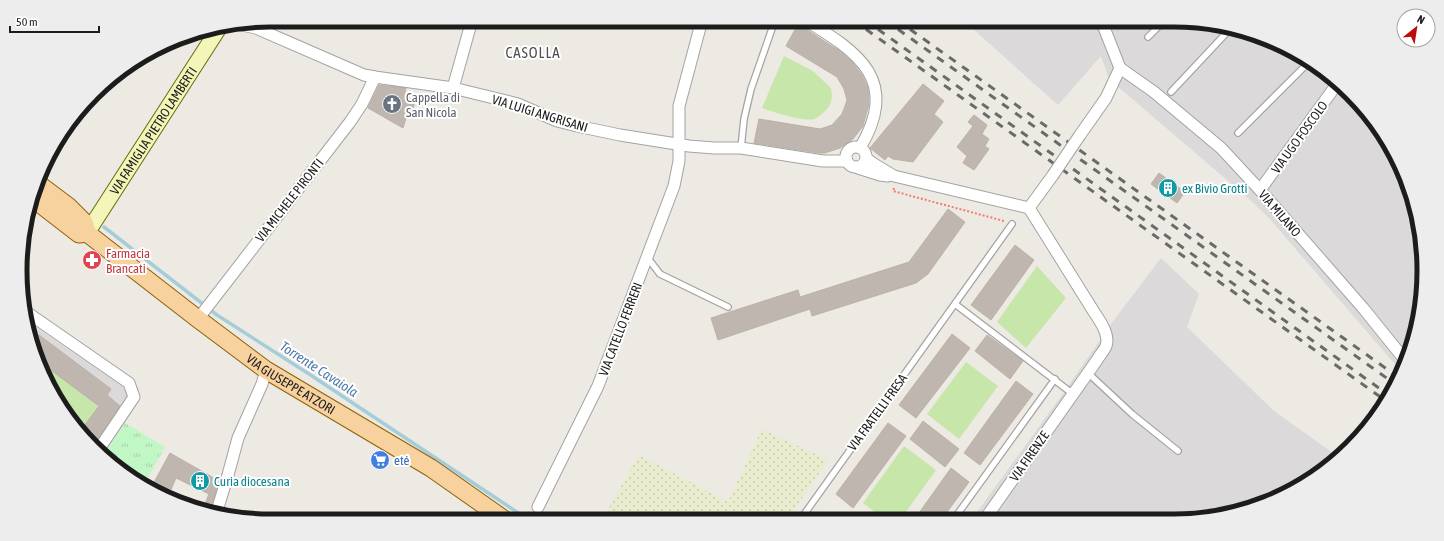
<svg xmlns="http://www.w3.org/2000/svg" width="1444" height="541" font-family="'Asap Condensed',sans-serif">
	<defs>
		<pattern id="farmland-dots" width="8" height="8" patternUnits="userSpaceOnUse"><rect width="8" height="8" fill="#e9ecce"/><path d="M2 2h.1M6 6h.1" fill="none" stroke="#c7cab0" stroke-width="1.8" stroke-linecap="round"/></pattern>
		<pattern id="park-tufts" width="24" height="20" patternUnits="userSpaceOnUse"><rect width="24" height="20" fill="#c1f6c5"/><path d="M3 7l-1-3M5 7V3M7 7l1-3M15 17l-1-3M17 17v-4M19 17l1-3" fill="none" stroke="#a5d2a9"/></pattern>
	</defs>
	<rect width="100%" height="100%" fill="#edeae3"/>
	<g fill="#dbd9d9">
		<path d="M963,20H1173L1239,29L1326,72L1391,145L1422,238L1415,336L1402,368L1393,362L1269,218L1248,198L1109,79L1101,56L1058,105Z"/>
		<path d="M1161,258L1199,294L1187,327L1274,411L1340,458L1284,495L1206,519H972L1062,395L1111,324Z"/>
		<path d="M25,320L122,386L130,399L96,446L62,409Z"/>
	</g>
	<path fill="url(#farmland-dots)" d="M762,429L828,460L787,520H602L639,455L728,502Z"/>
	<g fill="#c7e6aa">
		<path d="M784,56L813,71L831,88C833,97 832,105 825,111C822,114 818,117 815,119C803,122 773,112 762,108Z"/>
		<path d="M1037,266L1066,298L1026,348L997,322Z"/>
		<path d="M966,362L998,386L959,439L927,414Z"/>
		<path d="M44,365L98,406L81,430L62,409Z"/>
		<path d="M904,446L936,470L900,520H885L863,503Z"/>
	</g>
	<path fill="url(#park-tufts)" d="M125,423L165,447L145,483L118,469L104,454Z"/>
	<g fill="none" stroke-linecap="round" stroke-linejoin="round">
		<path stroke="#a5cdd9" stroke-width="3.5" d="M104,227L217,315L309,374L529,520"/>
	</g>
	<g fill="#beb6af" stroke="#beb1a6">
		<path d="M798,24L838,50L852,62L862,75L868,88L869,104L863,126L853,139L840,148L825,153H819L754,143L759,119L820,129L832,125L842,114L845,106L847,100L844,89L837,77L786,46Z"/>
		<path d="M923,84L944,101L934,114L943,122L913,162L893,159L888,156L885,160L870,148Z"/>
		<path d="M379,85L406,88L404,96L415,100L413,110L409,109L403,128L368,108Z"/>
		<path d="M974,115L987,125L982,134L989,139L985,146L989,149L974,170L963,163L967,156L957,147L973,126L968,122Z"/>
		<path d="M1159,173L1185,192L1177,203L1151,184Z"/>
		<path d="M948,209L965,222L928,274L916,283L812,316L810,309L718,340L711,318L798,290L800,297L909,262Z"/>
		<path d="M1015,245L1034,260L991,320L971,305Z"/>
		<path d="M952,334L970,348L916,418L899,405Z"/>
		<path d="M39,335L111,389L107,395L120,406L94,444L81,430L99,406L44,365L34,342Z"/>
		<path d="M987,335L1023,361L1010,379L975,351Z"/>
		<path d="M1016,381L1033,394L980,465L964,453Z"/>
		<path d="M923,421L959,449L945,467L910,439Z"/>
		<path d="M888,423L906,436L853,508L836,494Z"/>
		<path d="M170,453L219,481L209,513L202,511L209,494L176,478L169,494L152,486Z"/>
		<path d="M951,468L969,482L942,519L914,520Z"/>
	</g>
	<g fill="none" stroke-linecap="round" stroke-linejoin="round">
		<g stroke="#a3a3a3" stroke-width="8">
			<g id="lane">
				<path d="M1148,37L1165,20"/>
				<path d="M1171,92L1231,28"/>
				<path d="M1238,133L1308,63"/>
				<path d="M741,148L744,119L751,89L775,20"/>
				<path d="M647,257L660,274L728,307"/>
				<path d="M955,304L1073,394"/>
				<path d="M1088,373L1132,414L1178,451"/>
				<path d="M954,519L1055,379"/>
				<path d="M800,520L1012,224"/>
			</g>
		</g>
		<g stroke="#a3a3a3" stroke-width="13">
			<g id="street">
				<path d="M805,20C860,53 900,81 860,148"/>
				<path d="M242,25L256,28L364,75L375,77L453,88L518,104L557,121L577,126L620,135L689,146L714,148H741L823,161H847"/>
				<path d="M1120,68L1154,92L1221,148L1260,190L1363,308L1405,360"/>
				<path d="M453,88L472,20"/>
				<path d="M1080,135L1106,98L1120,68L1101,20"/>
				<circle cx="856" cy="157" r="10"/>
				<path d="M867,159L874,164L894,176L1029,208L1094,312C1100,321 1110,335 1106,346C1104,351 1099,356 1097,360L985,519"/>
				<path d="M858,168L880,175L888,176"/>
				<path d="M1260,190L1337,84"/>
				<path d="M1029,208L1053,175"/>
				<path d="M25,311L129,383L134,397L99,449"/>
				<path d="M198,319L350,122L362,104L375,77"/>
				<path d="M538,507L598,386L674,186L679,161V106L702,20"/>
				<path d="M216,514L228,475L238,438L262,384L266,370"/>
			</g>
		</g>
		<g stroke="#626d0a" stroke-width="17">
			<g id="secondary">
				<path id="s1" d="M87,233L219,28"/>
			</g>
		</g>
		<g stroke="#8e6207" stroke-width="19">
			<g id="primary">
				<path id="s2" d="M40,185L68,206L84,222L87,233L198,319L266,370L431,468L505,520"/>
				<path d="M35,200L79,234L87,233"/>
			</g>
		</g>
		<g stroke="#f37c6e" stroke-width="2" stroke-dasharray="2 2" stroke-linecap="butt">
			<path d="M894,188L893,191L1004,221"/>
			<path d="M529,520L532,516"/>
		</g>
		<use href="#lane" stroke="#fff" stroke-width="5.5"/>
		<use href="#street" stroke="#fff" stroke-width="11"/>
		<use href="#secondary" stroke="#f3f6b8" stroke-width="15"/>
		<use href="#primary" stroke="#f7d19e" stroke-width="17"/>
		<g stroke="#6a6a6a" stroke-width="3" stroke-dasharray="8 8" stroke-linecap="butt">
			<path d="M853,20L1386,401"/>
			<path d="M865,20L1390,396"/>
			<path d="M885,20L1395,384"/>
			<path d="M897,20L1398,377"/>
		</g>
		<g stroke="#a3a3a3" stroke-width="13" stroke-linecap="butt">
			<path id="street-bridge" d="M1053,175L1080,135"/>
		</g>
		<use href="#street-bridge" stroke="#fff" stroke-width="11"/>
	</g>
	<defs>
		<g id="church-disc" transform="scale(1)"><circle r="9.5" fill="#6b7280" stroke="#fff"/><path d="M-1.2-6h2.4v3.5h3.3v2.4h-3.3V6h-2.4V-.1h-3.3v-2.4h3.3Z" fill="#fff"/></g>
		<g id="building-disc" transform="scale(1)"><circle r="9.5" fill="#0f9aa8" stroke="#fff"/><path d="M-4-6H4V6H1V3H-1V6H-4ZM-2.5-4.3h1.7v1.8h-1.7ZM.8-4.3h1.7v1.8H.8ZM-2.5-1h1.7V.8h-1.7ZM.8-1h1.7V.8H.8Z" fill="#fff"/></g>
		<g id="pharmacy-disc" transform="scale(1)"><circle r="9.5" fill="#e0444e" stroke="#fff"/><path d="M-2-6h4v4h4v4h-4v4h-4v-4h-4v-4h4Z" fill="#fff"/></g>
		<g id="supermarket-disc" transform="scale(1)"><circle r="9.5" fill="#3f7fe0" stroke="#fff"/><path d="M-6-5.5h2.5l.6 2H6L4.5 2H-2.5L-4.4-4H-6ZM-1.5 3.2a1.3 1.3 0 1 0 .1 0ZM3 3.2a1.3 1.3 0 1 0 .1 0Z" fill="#fff"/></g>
	</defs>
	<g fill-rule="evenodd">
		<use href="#church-disc" x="392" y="104"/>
		<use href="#building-disc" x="1168" y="188"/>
		<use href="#pharmacy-disc" x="92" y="260"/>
		<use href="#supermarket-disc" x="380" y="460"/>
		<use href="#building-disc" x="200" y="481"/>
	</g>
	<g text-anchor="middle" stroke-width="4" stroke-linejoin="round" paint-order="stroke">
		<g font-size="13" fill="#5b616d" stroke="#fff" text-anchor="start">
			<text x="406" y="102">Cappella di<tspan x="406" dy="15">San Nicola</tspan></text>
		</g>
		<g font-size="13" fill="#1c1c1c" stroke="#fff">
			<text transform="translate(540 113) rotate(17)" y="5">VIA LUIGI ANGRISANI</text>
			<text dy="5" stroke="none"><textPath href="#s1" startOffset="122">VIA FAMIGLIA PIETRO LAMBERTI</textPath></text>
			<text transform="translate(1299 137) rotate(-54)" y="5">VIA UGO FOSCOLO</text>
			<text transform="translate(289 200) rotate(-52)" y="5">VIA MICHELE PIRONTI</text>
			<text transform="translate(1280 213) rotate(49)" y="5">VIA MILANO</text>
			<text transform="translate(620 329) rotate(-69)" y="5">VIA CATELLO FERRERI</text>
			<text dy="5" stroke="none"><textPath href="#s2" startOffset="323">VIA GIUSEPPE ATZORI</textPath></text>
			<text transform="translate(877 412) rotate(-54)" y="5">VIA FRATELLI FRESA</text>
			<text transform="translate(1029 456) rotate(-55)" y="5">VIA FIRENZE</text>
		</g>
		<g font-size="13" fill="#0d838f" stroke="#fff" text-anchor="start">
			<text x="1182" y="193">ex Bivio Grotti</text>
			<text x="214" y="486">Curia diocesana</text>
		</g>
		<g font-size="13" fill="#be3a42" stroke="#fff" text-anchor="start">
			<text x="106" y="258">Farmacia<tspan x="106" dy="15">Brancati</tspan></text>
		</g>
		<g font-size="13" fill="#366cbe" stroke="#fff" text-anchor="start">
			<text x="394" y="465">eté</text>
		</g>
		<g font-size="14" font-style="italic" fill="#4e7aa7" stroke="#fff">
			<text transform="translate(319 369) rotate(33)" y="5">Torrente Cavaiola</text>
		</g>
		<g font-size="15" letter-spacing="1" fill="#4f4f4f" stroke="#fff">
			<text x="533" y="58">CASOLLA</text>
		</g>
	</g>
	<path d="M0 0H1444V541H0ZM270 27H1174A243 243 0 0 1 1417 270V271A243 243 0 0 1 1174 514H270A243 243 0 0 1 27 271V270A243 243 0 0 1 270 27Z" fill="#ededed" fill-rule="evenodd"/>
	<path fill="none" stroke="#1c1c1c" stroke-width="5" d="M270 27H1174A243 243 0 0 1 1417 270V271A243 243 0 0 1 1174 514H270A243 243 0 0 1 27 271V270A243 243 0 0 1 270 27Z"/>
	<g transform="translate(1416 28) rotate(30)"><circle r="19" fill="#ffffff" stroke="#a4a4a4"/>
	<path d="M0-3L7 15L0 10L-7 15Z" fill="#bf0a09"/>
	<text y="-6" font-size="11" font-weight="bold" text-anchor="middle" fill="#1c1c1c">N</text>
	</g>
	<path d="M10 26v6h89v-6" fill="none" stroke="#1c1c1c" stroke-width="2"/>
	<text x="16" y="26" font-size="12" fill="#1c1c1c" stroke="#ffffff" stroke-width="3" paint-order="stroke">50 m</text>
</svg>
